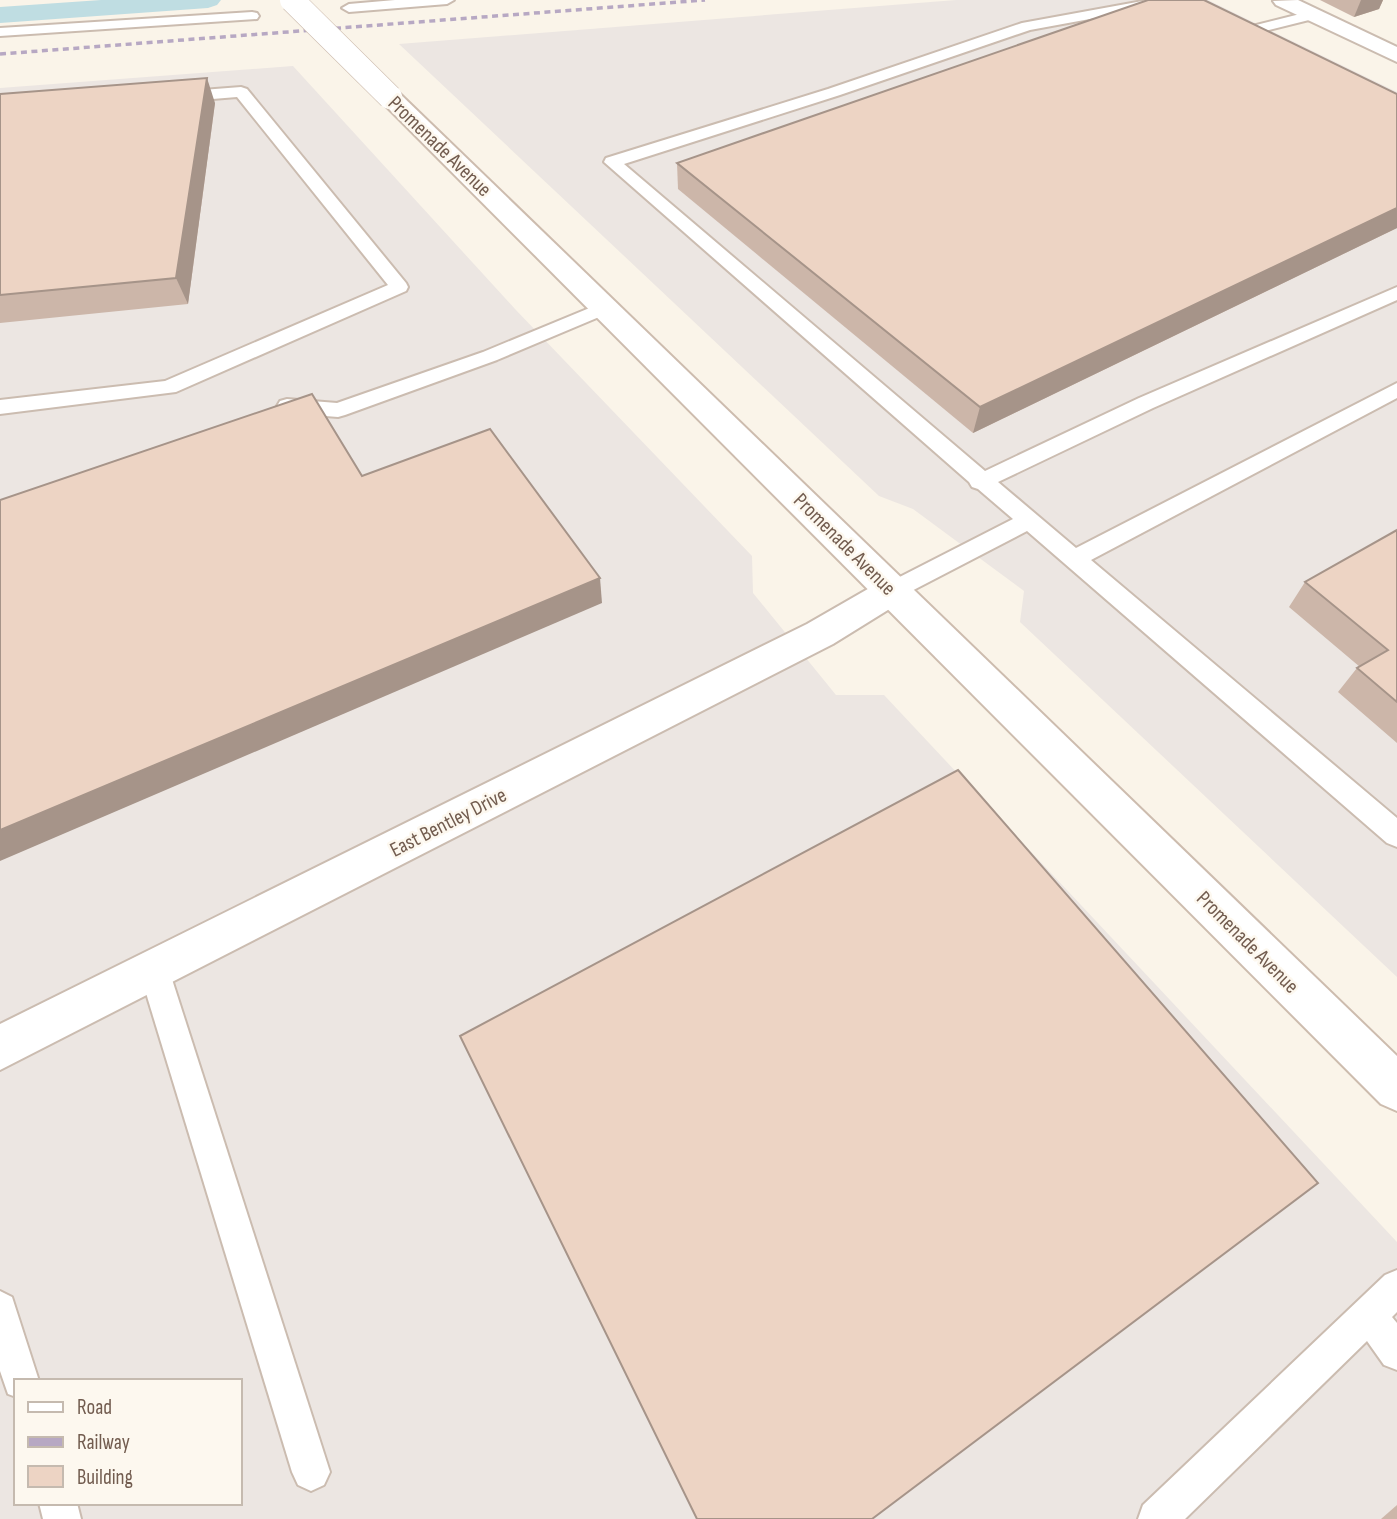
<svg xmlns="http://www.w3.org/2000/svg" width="1397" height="1519" font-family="'Sofia Sans Condensed',sans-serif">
	<rect width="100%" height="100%" fill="#faf4e9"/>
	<g fill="#ece6e2" fill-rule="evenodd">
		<path d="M956,0H1208L1397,92V977L1020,622L1024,591L913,509L879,496L399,44Z"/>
		<path d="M293,66L515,309L752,556L753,593L836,695H884L1397,1242V1519H0V88ZM16,1381H240V1503H16Z"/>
	</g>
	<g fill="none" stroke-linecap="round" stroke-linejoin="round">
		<path fill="#a7cbd2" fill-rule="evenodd" d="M127,4H133L140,11L133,13L127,8Z"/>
		<path fill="#bfdde2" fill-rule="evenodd" d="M101,0H221L217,5L208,8L0,23V7Z"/>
		<g stroke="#cbbcb0" stroke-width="4">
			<g id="lane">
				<path d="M395,0H454L447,4L349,12L342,8L349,4Z"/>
				<path d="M1148,0H1160L1162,3L1155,7L1030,30L840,95L624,164L985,471L1139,398L1397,287V300L1153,408L998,482L1076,548L1397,383V398L1091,560L1397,818V847L1387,843L1027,531L900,597L892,600L884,597L880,591L884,585L1013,519L978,489L972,487L969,482L604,162L606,158L828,89L1022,23Z"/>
				<path d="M1312,11L1317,12L1319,15L1317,18L1229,40L1222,36L1224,33Z"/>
				<path d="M252,12L257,13L259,16L257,19L0,36V28Z"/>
				<path d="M241,87L247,89L406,283L408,287L406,291L176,392L0,414V400L165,381L388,285L237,97L176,102L168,97L176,92Z"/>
				<path d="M604,302L611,304L614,308L611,312L497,360L345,415L338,417L287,413L280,411L277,406L280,401L287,399L337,403L483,352Z"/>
				<path d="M154,956L164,960L169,970L330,1472L324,1485L311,1491L298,1485L292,1472L139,970L144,960Z"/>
				<path d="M1397,1270V1312L1392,1317L1397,1323V1370L1384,1365L1367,1341L1185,1519H1138L1143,1505L1385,1275Z"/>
				<path d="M0,1291L12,1297L39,1381H16V1397L8,1394L0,1371Z"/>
				<path d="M39,1503H77L81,1519H43Z"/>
			</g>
		</g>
		<g stroke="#cbbcb0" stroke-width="4">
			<g id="street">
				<path d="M1298,0L1397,47V62L1276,5L1273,1Z"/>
				<path d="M892,578L904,582L909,591L904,600L833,644L0,1070V1024L807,624L880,582Z"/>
			</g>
		</g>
		<g stroke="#cdbcae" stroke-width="4">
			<path id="secondary" d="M390,90L398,92L1397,1056V1111L1381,1104L382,102L379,97L382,92Z"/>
		</g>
		<use href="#lane" fill="#fff" fill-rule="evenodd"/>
		<use href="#street" fill="#fff" fill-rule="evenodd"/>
		<use href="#secondary" fill="#fff" fill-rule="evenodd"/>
		<path stroke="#b7a8c3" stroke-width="3.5" stroke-dasharray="6 4.5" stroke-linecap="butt" d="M0,54L705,0"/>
		<g stroke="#cdbcae" stroke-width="25" stroke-linecap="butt">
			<path id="secondary-bridge" d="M292,0L390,97"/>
		</g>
		<use href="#secondary-bridge" stroke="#fff" stroke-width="24"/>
	</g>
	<g fill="#ccb6a9">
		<path d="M1320,0H1383L1379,9L1354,17Z"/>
		<path d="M0,94L215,103L188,304L0,323Z"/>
		<path d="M1397,94V228L973,433L678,189L677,163Z"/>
		<path d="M1397,530V743L1338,692L1357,668L1360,667L1289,607L1305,582Z"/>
		<path d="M1397,1505V1519H1381Z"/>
	</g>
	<g fill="#a69489">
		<path d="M1361,0H1383L1379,9L1354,17Z"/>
		<path d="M207,78L215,103L188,304L176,278Z"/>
		<path d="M1397,208V228L973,433L980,407Z"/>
		<path d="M600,578L602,603L0,861V830Z"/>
	</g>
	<g fill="#edd4c4" stroke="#a69489" stroke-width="2">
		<path d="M1148,0H1204L1397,94V208L980,407L677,163Z"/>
		<path d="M207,78L176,278L0,295V94Z"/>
		<path d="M312,394L362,476L490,429L600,578L0,830V500Z"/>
		<path d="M1397,530V702L1357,668L1388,650L1305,582Z"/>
		<path d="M958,770L1318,1183L872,1519H697L460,1036Z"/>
	</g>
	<g text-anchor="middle" stroke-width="5" stroke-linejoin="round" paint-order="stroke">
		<g font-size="21" fill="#725c4f" stroke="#fdf8ef">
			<text transform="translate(440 146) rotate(44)" y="7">Promenade Avenue</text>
			<text transform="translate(845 544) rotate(45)" y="7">Promenade Avenue</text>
			<text transform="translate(448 822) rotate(-27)" y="7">East Bentley Drive</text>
			<text transform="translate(1248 942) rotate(45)" y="7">Promenade Avenue</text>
		</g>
	</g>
	<rect x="14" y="1379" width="228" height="126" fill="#fdf8ef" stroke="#c5baaf" stroke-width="2"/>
	<rect x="28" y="1402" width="35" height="10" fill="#ffffff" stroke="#c5baaf" stroke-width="2"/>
	<text x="77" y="1414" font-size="21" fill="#725c4f">Road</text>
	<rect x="28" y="1437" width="35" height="10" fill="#b7a8c3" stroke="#c5baaf" stroke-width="2"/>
	<text x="77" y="1449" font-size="21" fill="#725c4f">Railway</text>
	<rect x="28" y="1466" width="35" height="21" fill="#edd4c4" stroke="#c5baaf" stroke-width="2"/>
	<text x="77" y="1484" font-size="21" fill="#725c4f">Building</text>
</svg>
